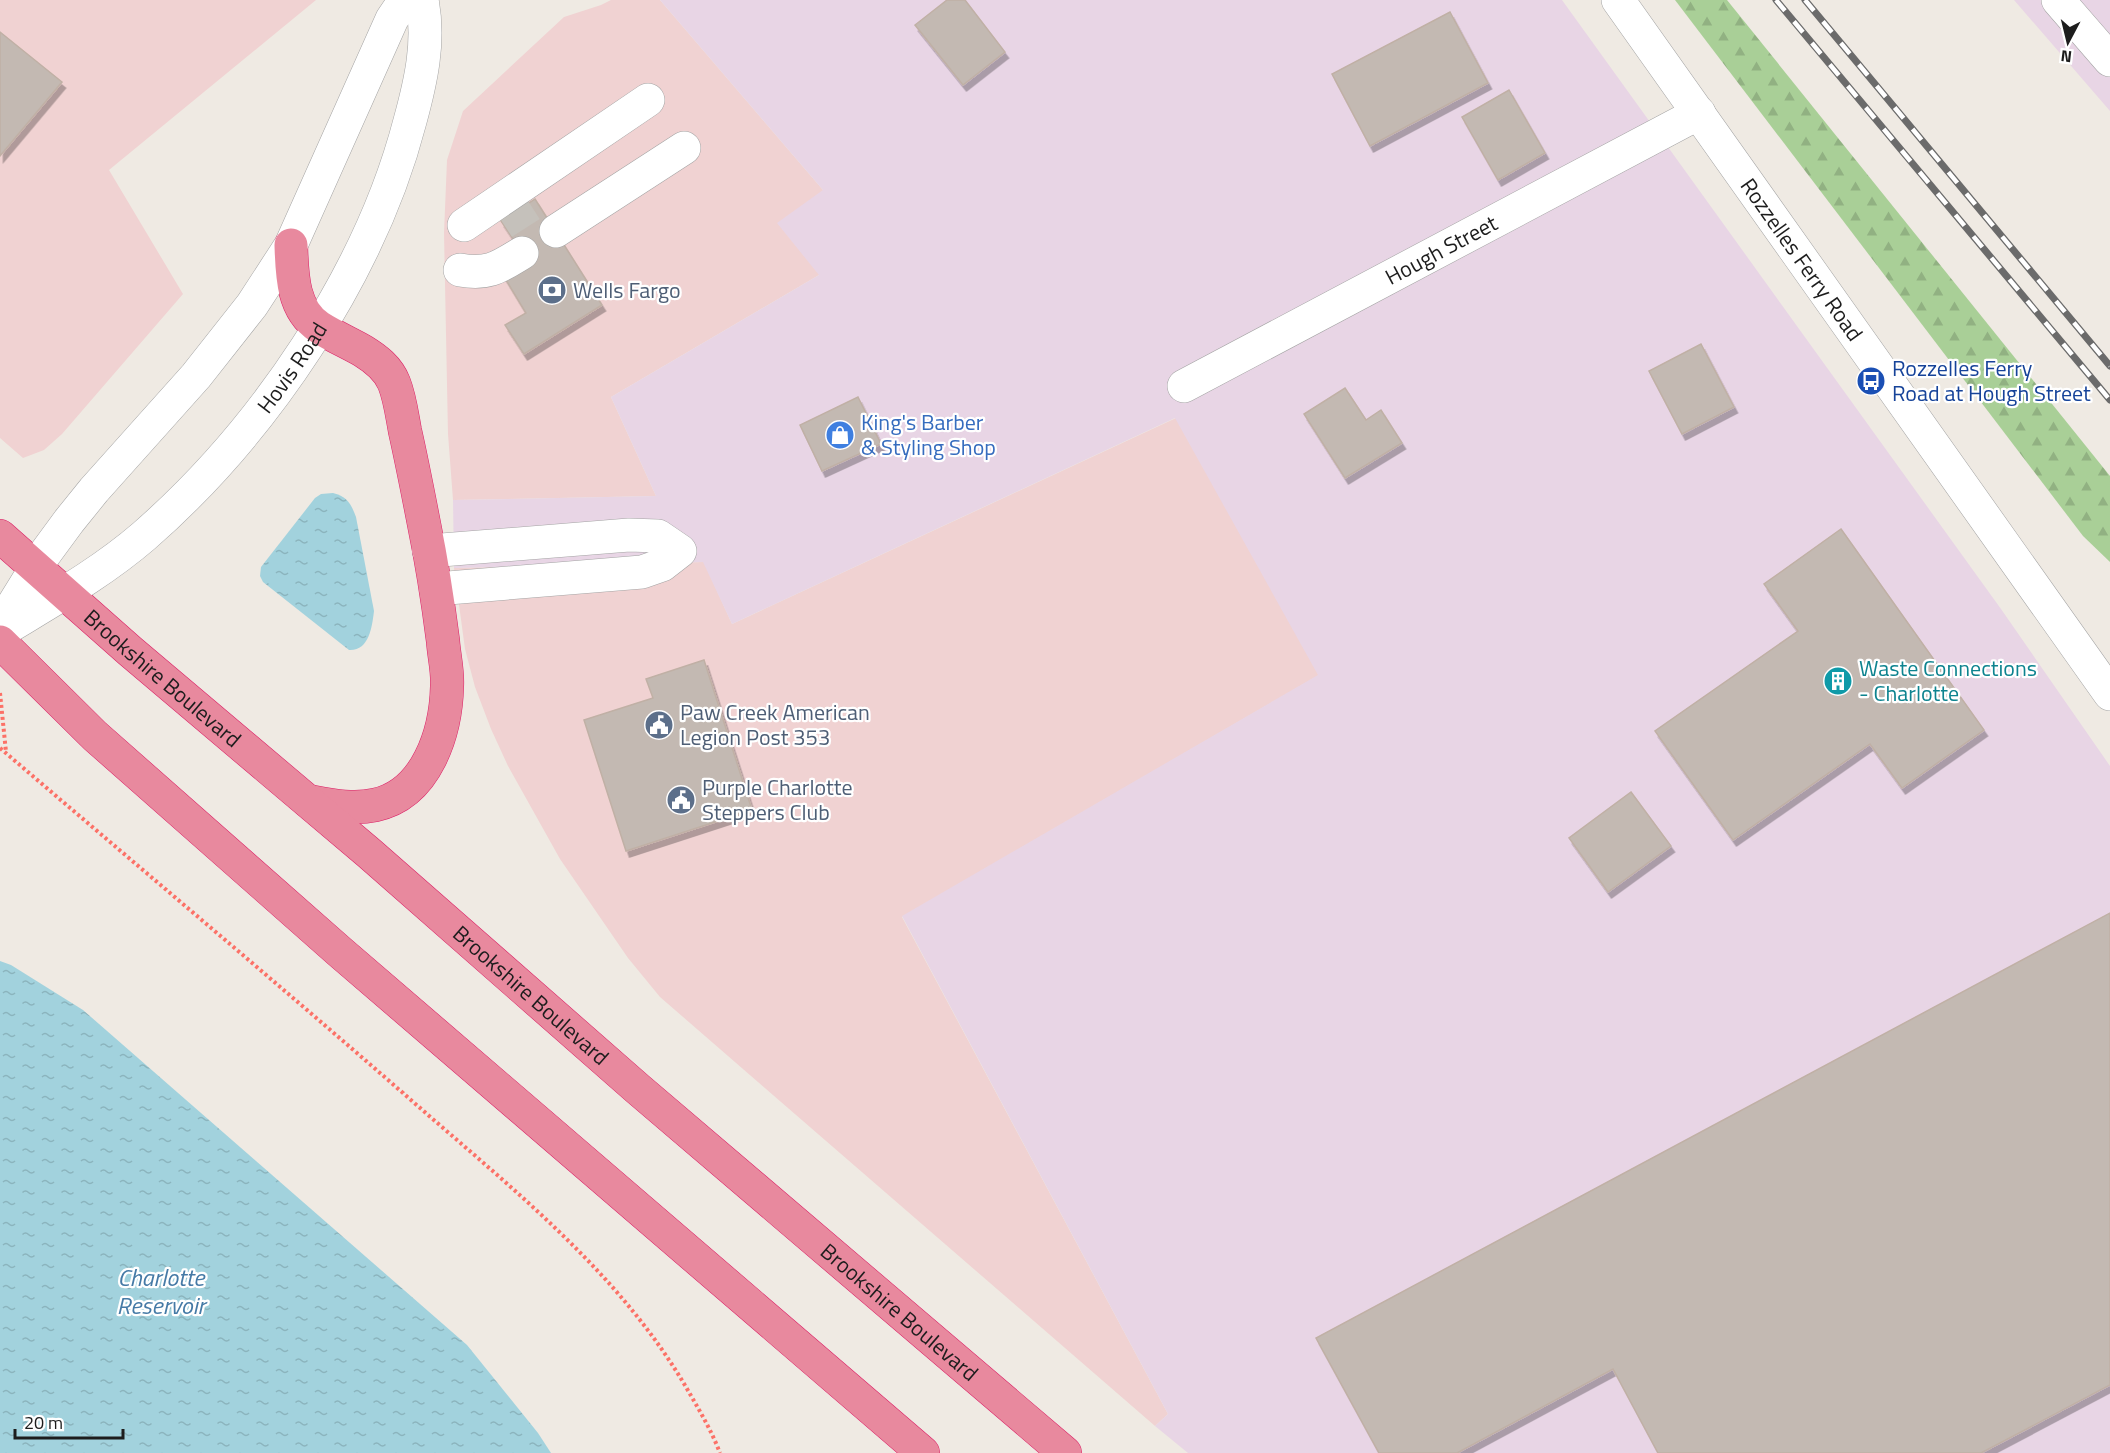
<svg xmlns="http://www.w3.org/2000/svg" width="2110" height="1453" font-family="'Titillium Web',sans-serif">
	<defs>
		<pattern id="forest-firs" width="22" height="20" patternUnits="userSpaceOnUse" patternTransform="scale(1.5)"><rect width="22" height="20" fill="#a9cf97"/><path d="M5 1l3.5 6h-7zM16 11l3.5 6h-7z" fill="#91b182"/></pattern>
		<pattern id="water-ripples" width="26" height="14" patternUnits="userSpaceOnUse" patternTransform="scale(1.5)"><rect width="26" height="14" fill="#a2d2dd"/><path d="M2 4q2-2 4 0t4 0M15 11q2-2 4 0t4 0" fill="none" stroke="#8bb4bd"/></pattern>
		<filter id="shadow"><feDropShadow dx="3.5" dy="6" stdDeviation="0" flood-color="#0004"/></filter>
	</defs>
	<rect width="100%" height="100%" fill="#efeae3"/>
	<g fill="#f0d2d2">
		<path d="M0,0H316L109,170L183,294L62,434L44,450L23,458L0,438Z"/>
		<path d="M611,0H660L823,190L819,275L611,397L656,496L453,500L448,434L444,233L447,160L463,111L564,17L601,5Z"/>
		<path d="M1176,418L1319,675L902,917L1168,1414L1155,1426L660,997L628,958L560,859L508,766L491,729L475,687L465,649L454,568L704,562L732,624Z"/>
	</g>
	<g fill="#e8d5e5">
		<path d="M660,0H1562L2001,609L2110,766V1453H1188L1155,1426L1168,1414L902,916L1318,675L1175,418L732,624L703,562L454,568L453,500L656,496L611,397L819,275L777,223L823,190Z"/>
		<path d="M2014,0H2110V111Z"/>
	</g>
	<path fill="url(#forest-firs)" d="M1675,0H1727L2110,476V562L2083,536Z"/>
	<g fill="url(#water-ripples)">
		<path d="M333,493C348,497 351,504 356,517L374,611C372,627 369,651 349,650L263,582L260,576L261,567L315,498L321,494Z"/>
		<path d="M0,961L11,965L83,1010L467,1345L538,1433L551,1453H0Z"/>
	</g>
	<g fill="#c3b9b2" stroke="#c0b0a5" stroke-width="1.5" filter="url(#shadow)">
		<path d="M947,0H965L1005,52L963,85L915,25Z"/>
		<path d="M1450,12L1488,83L1370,146L1332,74Z"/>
		<path d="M0,32L62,82L0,156Z"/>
		<path d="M1509,90L1545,153L1498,180L1462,117Z"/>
		<path d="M535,199L602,305L524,354L505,325L526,313L503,275L527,260L501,221Z"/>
		<path d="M1701,344L1734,407L1682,434L1649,371Z"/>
		<path d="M1345,388L1366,420L1381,410L1402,443L1345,478L1304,414Z"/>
		<path d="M858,397L881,444L822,471L800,425Z"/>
		<path d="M1841,529L1984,730L1902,788L1870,744L1733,840L1655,731L1798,631L1764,584Z"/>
		<path d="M704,660L752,810L626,851L584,720L653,698L646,679Z"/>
		<path d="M1631,792L1671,846L1608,892L1569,838Z"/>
		<path d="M2110,913V1385L1981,1453H1658L1613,1369L1457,1453H1379L1316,1338Z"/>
	</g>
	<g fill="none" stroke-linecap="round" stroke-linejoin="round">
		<path stroke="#c5c1bb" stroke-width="33" stroke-dasharray="33 16" stroke-linecap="butt" d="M503,223L537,201"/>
		<g stroke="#a4a4a4" stroke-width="34">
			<g id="minor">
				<path id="s1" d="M1618,0L2110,694"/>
				<path d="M2058,0L2110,60"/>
				<path d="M464,225L648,100"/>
				<path d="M556,231L684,148"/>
				<path d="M460,270C489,275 499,267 522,253"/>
				<path id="s2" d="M1184,386L1699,113"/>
				<path d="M429,551L629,535L658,536L680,551L662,565L642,572L436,589"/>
				<path d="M0,626L44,555L69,521L94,490L196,376L252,305L291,245L392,19L405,0"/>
				<path id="s3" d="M0,632C49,602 100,574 144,536C263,432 370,275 410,121C421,81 430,41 422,0"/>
			</g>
		</g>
		<g stroke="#db2167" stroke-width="34">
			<g id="highway">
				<path d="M291,245C292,274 292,309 319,327C333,336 349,343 363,351C376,359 388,368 394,383C400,398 402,415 405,431C412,462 418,493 424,524C432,563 438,602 443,641C444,656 448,671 447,686C446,732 427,794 375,805C353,810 330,805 308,801"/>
				<path id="s4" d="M0,536L130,651L369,853L638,1089L1065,1453"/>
				<path d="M0,642L95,736L340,952L923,1453"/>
			</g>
		</g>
		<g stroke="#fc7167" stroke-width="4" stroke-dasharray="3 3" stroke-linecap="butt">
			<path d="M0,693L6,752"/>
			<path d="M0,748C134,863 270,977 403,1093C507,1185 621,1272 690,1394C701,1413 712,1432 720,1453"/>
		</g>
		<use href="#minor" stroke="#fff" stroke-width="33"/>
		<use href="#highway" stroke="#e8899e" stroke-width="33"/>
		<g stroke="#6b6b6b" stroke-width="7">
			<g id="rail">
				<path d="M1776,0L2110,400"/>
				<path d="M1805,0L2110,366"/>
			</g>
		</g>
		<use href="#rail" stroke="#fff" stroke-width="4.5" stroke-dasharray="14" stroke-linecap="butt"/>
	</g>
	<defs>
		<g id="bank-disc" transform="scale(1.5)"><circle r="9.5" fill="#5c6f8a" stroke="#fff"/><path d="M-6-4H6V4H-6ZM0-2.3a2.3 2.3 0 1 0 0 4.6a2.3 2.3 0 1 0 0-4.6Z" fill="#fff"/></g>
		<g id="bus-disc" transform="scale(1.5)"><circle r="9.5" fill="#1a4fb4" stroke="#fff"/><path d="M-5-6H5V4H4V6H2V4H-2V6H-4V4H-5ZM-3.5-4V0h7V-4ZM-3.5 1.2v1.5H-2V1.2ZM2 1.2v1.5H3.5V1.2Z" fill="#fff"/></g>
		<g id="shop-disc" transform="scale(1.5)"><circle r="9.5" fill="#3f7fe0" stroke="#fff"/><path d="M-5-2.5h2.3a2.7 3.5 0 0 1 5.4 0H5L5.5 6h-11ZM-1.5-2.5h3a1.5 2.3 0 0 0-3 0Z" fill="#fff"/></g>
		<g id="building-disc" transform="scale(1.5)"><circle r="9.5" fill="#0f9aa8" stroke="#fff"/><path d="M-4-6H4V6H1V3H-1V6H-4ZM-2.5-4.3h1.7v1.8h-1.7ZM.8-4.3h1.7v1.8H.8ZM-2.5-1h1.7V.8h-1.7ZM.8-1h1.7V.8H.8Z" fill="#fff"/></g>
		<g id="civic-disc" transform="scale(1.5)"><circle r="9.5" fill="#5c6f8a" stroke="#fff"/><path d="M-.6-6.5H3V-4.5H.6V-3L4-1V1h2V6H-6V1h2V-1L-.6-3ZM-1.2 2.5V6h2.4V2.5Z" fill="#fff"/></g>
	</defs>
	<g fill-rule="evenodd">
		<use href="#bank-disc" x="552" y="290"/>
		<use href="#bus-disc" x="1871" y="381"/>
		<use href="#shop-disc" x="840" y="435"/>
		<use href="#building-disc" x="1838" y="681"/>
		<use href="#civic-disc" x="659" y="725"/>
		<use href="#civic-disc" x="681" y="800"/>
	</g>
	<g text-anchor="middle" stroke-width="4.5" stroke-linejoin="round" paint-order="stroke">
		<g font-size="22" fill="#1d1d1d" stroke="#fff">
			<text dy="8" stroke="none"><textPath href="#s2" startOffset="291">Hough Street</textPath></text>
			<text dy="8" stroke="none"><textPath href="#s1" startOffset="318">Rozzelles Ferry Road</textPath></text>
			<text dy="8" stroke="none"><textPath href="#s3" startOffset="398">Hovis Road</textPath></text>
			<text dy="8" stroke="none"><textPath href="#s4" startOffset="216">Brookshire Boulevard</textPath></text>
			<text dy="8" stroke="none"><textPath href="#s4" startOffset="702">Brookshire Boulevard</textPath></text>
			<text dy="8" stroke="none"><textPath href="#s4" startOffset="1188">Brookshire Boulevard</textPath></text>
		</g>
		<g font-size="22" fill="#4e5e75" stroke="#fff" text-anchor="start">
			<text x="573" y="298">Wells Fargo</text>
			<text x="680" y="720">Paw Creek American<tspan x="680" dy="25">Legion Post 353</tspan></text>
			<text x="702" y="795">Purple Charlotte<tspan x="702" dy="25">Steppers Club</tspan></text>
		</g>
		<g font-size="22" fill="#164399" stroke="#fff" text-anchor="start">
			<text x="1892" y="376">Rozzelles Ferry<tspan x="1892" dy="25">Road at Hough Street</tspan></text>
		</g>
		<g font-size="22" fill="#366cbe" stroke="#fff" text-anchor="start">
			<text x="861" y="430">King's Barber<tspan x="861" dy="25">&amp; Styling Shop</tspan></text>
		</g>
		<g font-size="22" fill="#0d838f" stroke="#fff" text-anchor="start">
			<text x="1859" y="676">Waste Connections<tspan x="1859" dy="25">- Charlotte</tspan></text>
		</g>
		<g font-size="24" font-style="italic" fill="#457aa6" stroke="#fff">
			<text x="161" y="1286">Charlotte<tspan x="161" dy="28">Reservoir</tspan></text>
		</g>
	</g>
	<g transform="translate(2068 42) rotate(187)" stroke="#ffffff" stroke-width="4.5" paint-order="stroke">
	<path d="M0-4.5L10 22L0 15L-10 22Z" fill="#1d1d1d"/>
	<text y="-9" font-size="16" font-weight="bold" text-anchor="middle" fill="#1d1d1d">N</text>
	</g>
	<path d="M15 1429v9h108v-9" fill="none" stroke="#1d1d1d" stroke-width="3"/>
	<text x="24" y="1429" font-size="18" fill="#1d1d1d" stroke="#ffffff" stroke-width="4.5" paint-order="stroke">20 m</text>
</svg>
